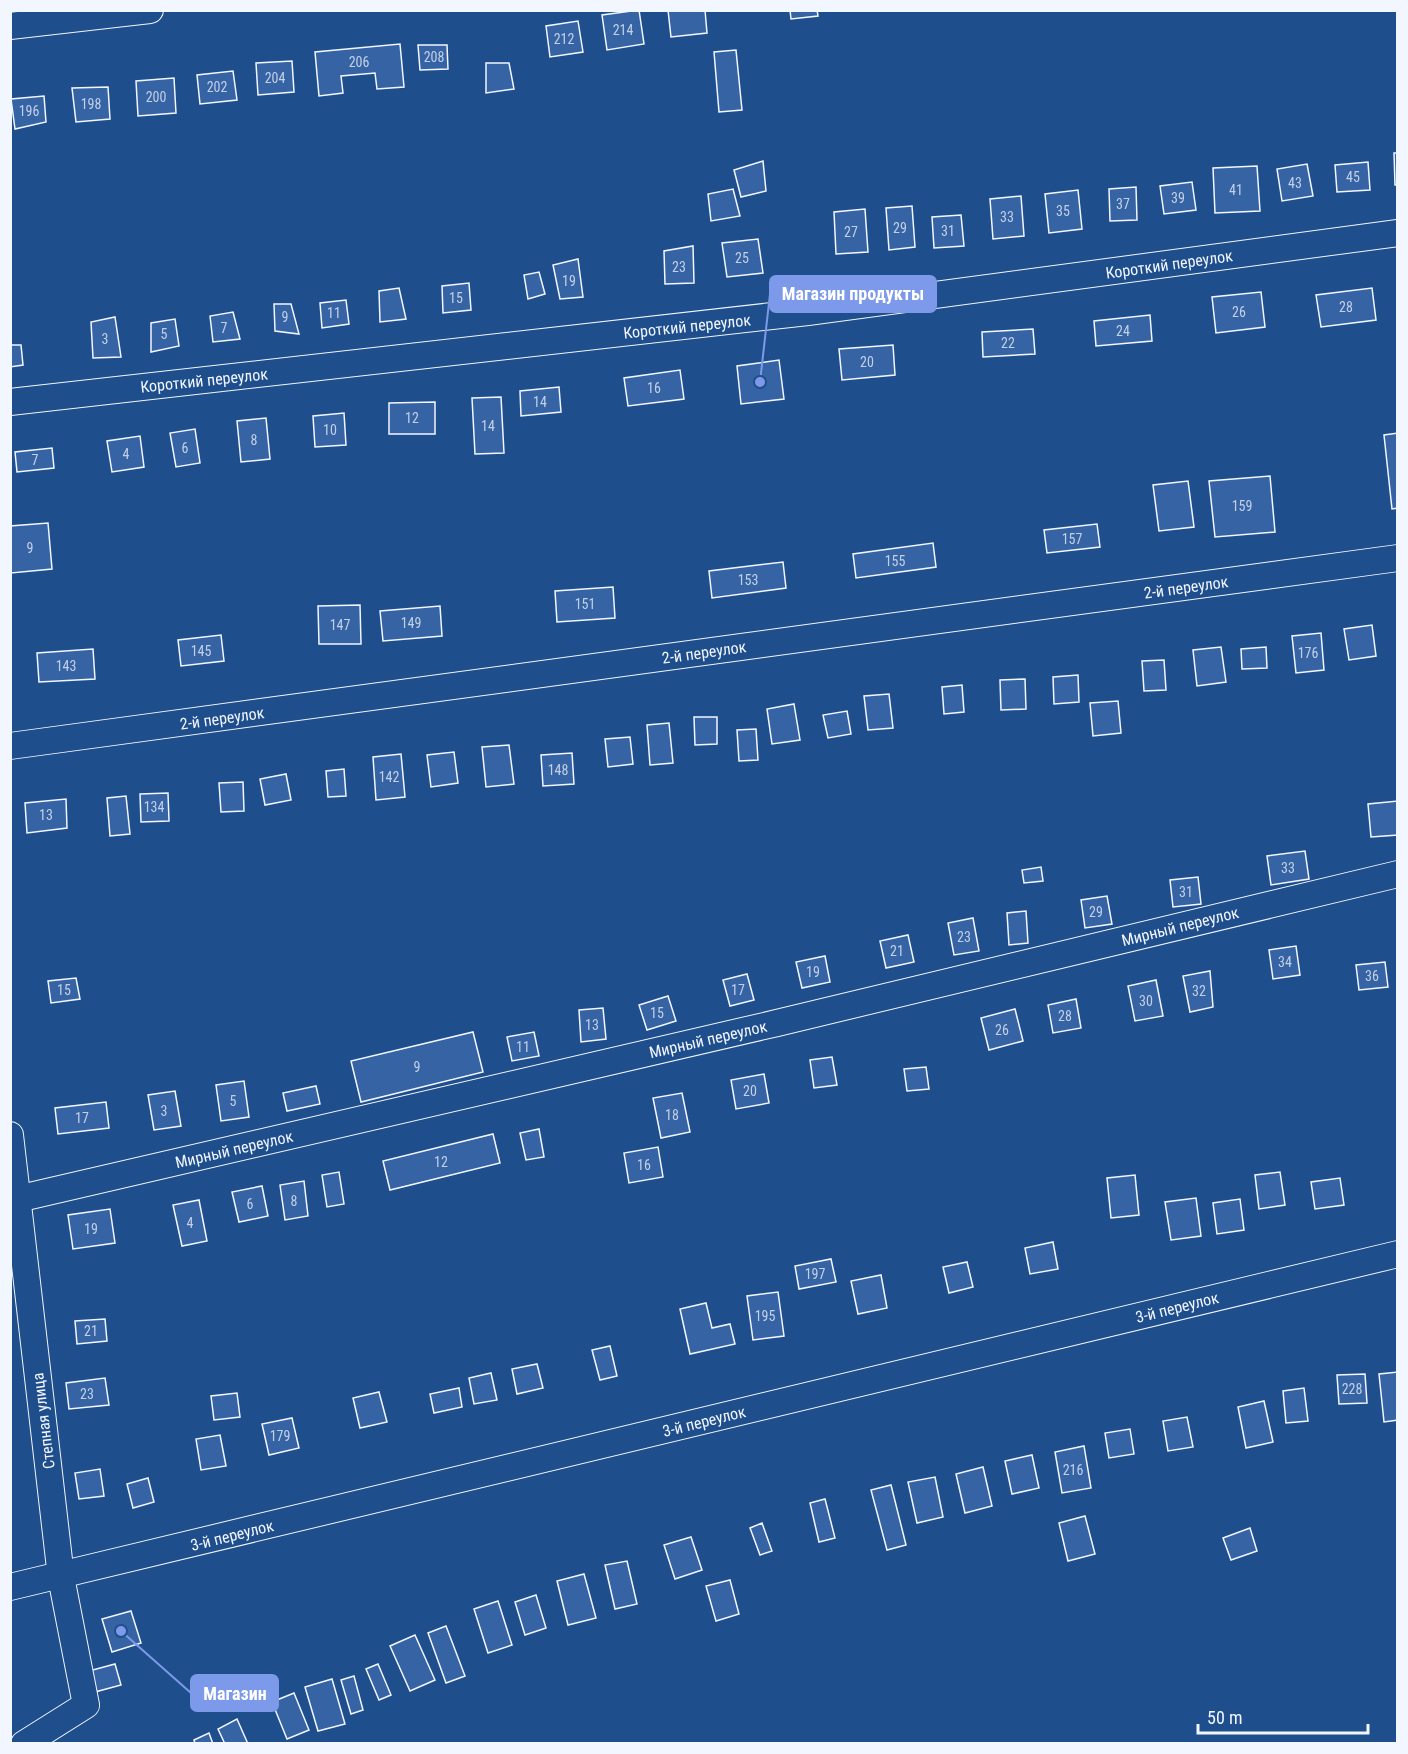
<svg xmlns="http://www.w3.org/2000/svg" width="1408" height="1754" font-family="'Roboto Condensed',sans-serif">
	<rect width="100%" height="100%" fill="#1f4e8c"/>
	<g fill="#3563a3" stroke="#f2f6ff" stroke-width="1.5">
		<path d="M639,10L644,44L607,50L602,15Z"/>
		<path d="M668,10H705L707,33L671,37Z"/>
		<path d="M790,10H817L818,16L791,19Z"/>
		<path d="M578,21L583,52L550,57L546,26Z"/>
		<path d="M400,44L404,87L377,89L375,73L341,76L343,93L319,96L315,52Z"/>
		<path d="M418,45H447L448,69L420,70Z"/>
		<path d="M736,50L742,110L719,112L714,52Z"/>
		<path d="M292,61L294,92L258,95L256,63Z"/>
		<path d="M486,63H509L514,89L486,93Z"/>
		<path d="M233,71L237,100L200,104L197,75Z"/>
		<path d="M174,78L176,113L138,116L136,81Z"/>
		<path d="M108,87L110,119L76,122L72,88Z"/>
		<path d="M44,96L46,122L15,129L11,99Z"/>
		<path d="M1394,153H1398V185H1395Z"/>
		<path d="M763,161L766,191L741,197L734,170Z"/>
		<path d="M1368,162L1370,190L1337,192L1335,165Z"/>
		<path d="M1307,164L1313,196L1282,201L1277,169Z"/>
		<path d="M1257,166L1260,211L1215,213L1213,168Z"/>
		<path d="M1192,182L1196,210L1164,214L1160,186Z"/>
		<path d="M1136,187L1137,220L1110,221L1109,189Z"/>
		<path d="M733,189L740,216L711,221L708,194Z"/>
		<path d="M1078,190L1082,229L1049,233L1045,194Z"/>
		<path d="M1021,196L1024,236L993,239L990,199Z"/>
		<path d="M912,206L915,247L889,250L886,208Z"/>
		<path d="M865,209L868,252L836,254L834,212Z"/>
		<path d="M961,215L964,246L934,248L932,217Z"/>
		<path d="M758,239L763,273L727,277L722,243Z"/>
		<path d="M693,246L694,283L665,284L664,251Z"/>
		<path d="M578,259L583,297L560,299L553,265Z"/>
		<path d="M539,272L545,294L528,299L524,275Z"/>
		<path d="M469,283L471,310L443,313L442,286Z"/>
		<path d="M399,288L406,319L380,322L379,291Z"/>
		<path d="M1372,288L1376,320L1321,327L1316,295Z"/>
		<path d="M1261,292L1265,327L1216,333L1212,297Z"/>
		<path d="M346,300L349,324L322,328L320,303Z"/>
		<path d="M274,304H291L299,334L275,331Z"/>
		<path d="M233,312L240,339L213,342L210,316Z"/>
		<path d="M1150,315L1152,341L1096,346L1094,321Z"/>
		<path d="M115,317L121,357L93,358L91,322Z"/>
		<path d="M175,319L179,346L151,352V323Z"/>
		<path d="M1033,329L1035,354L983,357L982,332Z"/>
		<path d="M10,345H21L23,365L10,367Z"/>
		<path d="M893,345L895,375L842,380L839,349Z"/>
		<path d="M779,360L784,399L741,404L737,366Z"/>
		<path d="M680,370L684,399L628,406L624,378Z"/>
		<path d="M559,387L561,412L521,416L520,391Z"/>
		<path d="M501,397L504,453L475,454L472,398Z"/>
		<path d="M435,402V434H389V403Z"/>
		<path d="M344,413L346,445L315,447L313,416Z"/>
		<path d="M266,418L270,459L241,462L237,421Z"/>
		<path d="M195,429L200,463L176,467L170,433Z"/>
		<path d="M1398,433V508L1392,509L1384,435Z"/>
		<path d="M140,436L144,467L112,472L107,441Z"/>
		<path d="M52,448L54,468L17,472L15,452Z"/>
		<path d="M1270,476L1275,532L1215,537L1209,481Z"/>
		<path d="M1188,481L1194,527L1159,531L1153,485Z"/>
		<path d="M48,523L52,569L11,573L10,526Z"/>
		<path d="M1097,524L1100,547L1047,553L1044,530Z"/>
		<path d="M933,543L936,567L856,578L853,554Z"/>
		<path d="M783,562L786,588L712,598L709,571Z"/>
		<path d="M613,587L615,618L557,622L555,591Z"/>
		<path d="M360,605L361,644H319L318,606Z"/>
		<path d="M440,606L442,636L383,641L380,611Z"/>
		<path d="M1372,625L1376,656L1349,660L1344,629Z"/>
		<path d="M1321,633L1324,670L1296,673L1292,636Z"/>
		<path d="M221,635L224,661L181,666L178,640Z"/>
		<path d="M1221,647L1226,682L1197,686L1193,650Z"/>
		<path d="M1266,647L1267,668L1242,669L1241,649Z"/>
		<path d="M93,649L95,679L39,682L37,653Z"/>
		<path d="M1164,660L1166,690L1144,691L1142,661Z"/>
		<path d="M1078,675L1079,702L1054,704L1053,677Z"/>
		<path d="M1025,679L1026,709L1001,710L1000,680Z"/>
		<path d="M962,685L964,712L944,714L942,687Z"/>
		<path d="M889,694L893,728L868,730L864,696Z"/>
		<path d="M1118,701L1121,733L1093,736L1090,703Z"/>
		<path d="M794,704L800,740L772,744L767,709Z"/>
		<path d="M847,711L851,734L828,738L823,715Z"/>
		<path d="M694,717H717V744L695,745Z"/>
		<path d="M669,723L673,763L650,765L647,725Z"/>
		<path d="M756,729L758,760L739,761L737,730Z"/>
		<path d="M630,737L633,764L608,767L605,739Z"/>
		<path d="M509,745L514,784L486,787L482,747Z"/>
		<path d="M454,752L458,783L431,787L427,755Z"/>
		<path d="M572,753L574,784L543,786L541,755Z"/>
		<path d="M401,754L405,797L376,800L373,757Z"/>
		<path d="M344,769L346,796L328,797L326,771Z"/>
		<path d="M286,774L291,800L265,805L260,779Z"/>
		<path d="M243,782L244,811L221,812L219,783Z"/>
		<path d="M168,793L169,821L141,822L140,794Z"/>
		<path d="M126,796L130,834L110,836L107,798Z"/>
		<path d="M66,799L67,828L27,833L25,803Z"/>
		<path d="M1398,801V835L1371,837L1368,804Z"/>
		<path d="M1305,851L1309,879L1271,885L1267,856Z"/>
		<path d="M1041,867L1043,881L1024,883L1022,870Z"/>
		<path d="M1198,877L1201,904L1173,907L1170,880Z"/>
		<path d="M1107,896L1112,924L1085,928L1081,900Z"/>
		<path d="M1026,911L1028,943L1009,945L1007,913Z"/>
		<path d="M973,918L979,951L954,955L948,923Z"/>
		<path d="M908,935L914,962L886,968L880,941Z"/>
		<path d="M1296,946L1300,975L1273,979L1269,950Z"/>
		<path d="M825,956L830,982L802,988L796,962Z"/>
		<path d="M1385,962L1388,987L1359,990L1356,965Z"/>
		<path d="M1210,971L1213,1007L1190,1012L1183,976Z"/>
		<path d="M747,974L754,1000L730,1006L723,980Z"/>
		<path d="M76,978L80,999L51,1003L48,981Z"/>
		<path d="M1156,980L1163,1016L1135,1021L1128,986Z"/>
		<path d="M668,996L676,1021L647,1030L639,1005Z"/>
		<path d="M1076,999L1081,1028L1053,1033L1048,1005Z"/>
		<path d="M603,1008L606,1039L581,1042L579,1010Z"/>
		<path d="M1015,1009L1023,1041L989,1050L981,1018Z"/>
		<path d="M473,1032L483,1072L361,1102L351,1061Z"/>
		<path d="M534,1032L539,1056L512,1061L507,1037Z"/>
		<path d="M832,1057L837,1085L814,1088L810,1060Z"/>
		<path d="M926,1067L929,1089L907,1091L904,1069Z"/>
		<path d="M764,1074L769,1103L736,1109L731,1080Z"/>
		<path d="M244,1081L249,1117L221,1121L216,1085Z"/>
		<path d="M316,1086L320,1104L287,1111L283,1093Z"/>
		<path d="M175,1091L181,1126L154,1130L148,1095Z"/>
		<path d="M682,1093L690,1132L661,1138L653,1098Z"/>
		<path d="M106,1102L109,1128L58,1134L55,1108Z"/>
		<path d="M539,1129L544,1157L526,1160L520,1133Z"/>
		<path d="M493,1134L500,1163L390,1190L383,1161Z"/>
		<path d="M658,1147L663,1177L629,1183L624,1153Z"/>
		<path d="M339,1172L344,1204L327,1207L322,1175Z"/>
		<path d="M1280,1172L1285,1205L1259,1209L1255,1175Z"/>
		<path d="M1135,1175L1139,1215L1111,1218L1107,1178Z"/>
		<path d="M1340,1178L1344,1205L1315,1209L1311,1182Z"/>
		<path d="M304,1181L308,1216L285,1220L280,1185Z"/>
		<path d="M262,1186L268,1216L239,1222L232,1192Z"/>
		<path d="M1196,1198L1201,1236L1171,1240L1165,1202Z"/>
		<path d="M1240,1199L1244,1230L1217,1234L1213,1203Z"/>
		<path d="M199,1200L207,1241L182,1246L173,1205Z"/>
		<path d="M110,1209L115,1243L73,1249L68,1215Z"/>
		<path d="M1053,1242L1058,1269L1030,1274L1025,1248Z"/>
		<path d="M831,1259L836,1282L799,1289L795,1266Z"/>
		<path d="M967,1262L973,1287L949,1293L943,1267Z"/>
		<path d="M881,1275L887,1308L858,1314L851,1281Z"/>
		<path d="M778,1292L784,1336L753,1340L747,1296Z"/>
		<path d="M706,1303L712,1328L730,1324L735,1344L690,1354L680,1309Z"/>
		<path d="M105,1319L107,1341L77,1344L75,1321Z"/>
		<path d="M610,1346L617,1376L600,1380L592,1350Z"/>
		<path d="M537,1364L543,1388L517,1394L512,1369Z"/>
		<path d="M1398,1372V1420L1384,1422L1379,1374Z"/>
		<path d="M491,1373L497,1400L474,1404L469,1378Z"/>
		<path d="M1365,1374L1367,1403L1339,1404L1337,1375Z"/>
		<path d="M105,1378L109,1405L69,1409L66,1383Z"/>
		<path d="M459,1388L462,1407L434,1413L430,1394Z"/>
		<path d="M1304,1388L1308,1421L1286,1423L1283,1391Z"/>
		<path d="M379,1392L387,1422L360,1428L353,1398Z"/>
		<path d="M237,1393L240,1417L214,1420L211,1396Z"/>
		<path d="M1264,1401L1273,1442L1246,1448L1238,1407Z"/>
		<path d="M1187,1417L1193,1447L1168,1451L1163,1421Z"/>
		<path d="M292,1418L299,1448L269,1455L262,1424Z"/>
		<path d="M1130,1429L1134,1454L1109,1458L1105,1433Z"/>
		<path d="M220,1435L226,1466L201,1470L196,1439Z"/>
		<path d="M1084,1446L1091,1488L1062,1493L1055,1452Z"/>
		<path d="M1032,1455L1039,1488L1012,1494L1005,1461Z"/>
		<path d="M983,1467L992,1506L965,1513L956,1474Z"/>
		<path d="M100,1469L104,1496L79,1499L75,1473Z"/>
		<path d="M935,1477L943,1517L917,1523L908,1482Z"/>
		<path d="M148,1478L154,1502L133,1508L127,1484Z"/>
		<path d="M891,1485L906,1545L887,1550L871,1490Z"/>
		<path d="M825,1499L835,1538L819,1542L810,1503Z"/>
		<path d="M1085,1516L1095,1554L1068,1561L1059,1523Z"/>
		<path d="M762,1523L772,1551L760,1555L750,1528Z"/>
		<path d="M1250,1528L1257,1551L1231,1560L1223,1538Z"/>
		<path d="M691,1537L702,1570L675,1579L664,1545Z"/>
		<path d="M627,1561L637,1604L615,1609L605,1565Z"/>
		<path d="M584,1574L596,1618L568,1625L557,1581Z"/>
		<path d="M730,1580L739,1614L716,1621L706,1586Z"/>
		<path d="M536,1595L546,1628L525,1635L515,1602Z"/>
		<path d="M498,1601L512,1645L488,1653L474,1609Z"/>
		<path d="M131,1611L141,1643L112,1652L102,1619Z"/>
		<path d="M446,1626L465,1676L446,1683L428,1633Z"/>
		<path d="M415,1635L435,1680L410,1691L390,1646Z"/>
		<path d="M115,1664L121,1685L95,1692L89,1671Z"/>
		<path d="M378,1664L391,1695L379,1700L366,1669Z"/>
		<path d="M354,1676L363,1710L351,1714L341,1680Z"/>
		<path d="M332,1679L345,1724L318,1731L305,1687Z"/>
		<path d="M294,1693L309,1730L287,1739L272,1702Z"/>
		<path d="M237,1719L248,1744H225L218,1729Z"/>
		<path d="M209,1733L213,1744H195L194,1740Z"/>
	</g>
	<g fill="none" stroke-linecap="round" stroke-linejoin="round">
		<g stroke="#f2f6ff" stroke-width="28">
			<g id="minor">
				<path d="M10,26L150,10"/>
				<path d="M10,402L808,312L1398,233"/>
				<path d="M10,746L1398,558"/>
				<path d="M10,1135L61,1577L86,1705L24,1744"/>
				<path d="M17,1199L777,1023L1398,874"/>
				<path d="M10,1587L1398,1254"/>
			</g>
		</g>
		<use href="#minor" stroke="#1f4e8c" stroke-width="26"/>
	</g>
	<g text-anchor="middle" stroke-width="4.5" stroke-linejoin="round" paint-order="stroke">
		<g font-size="14" fill="#c3d1e8">
			<text x="623" y="35">214</text>
			<text x="564" y="44">212</text>
			<text x="434" y="62">208</text>
			<text x="359" y="67">206</text>
			<text x="275" y="83">204</text>
			<text x="217" y="92">202</text>
			<text x="156" y="102">200</text>
			<text x="91" y="109">198</text>
			<text x="29" y="116">196</text>
			<text x="1353" y="182">45</text>
			<text x="1295" y="188">43</text>
			<text x="1236" y="195">41</text>
			<text x="1178" y="203">39</text>
			<text x="1123" y="209">37</text>
			<text x="1063" y="216">35</text>
			<text x="1007" y="222">33</text>
			<text x="900" y="233">29</text>
			<text x="948" y="236">31</text>
			<text x="851" y="237">27</text>
			<text x="742" y="263">25</text>
			<text x="679" y="272">23</text>
			<text x="569" y="286">19</text>
			<text x="456" y="303">15</text>
			<text x="1346" y="312">28</text>
			<text x="1239" y="317">26</text>
			<text x="334" y="318">11</text>
			<text x="285" y="322">9</text>
			<text x="224" y="333">7</text>
			<text x="1123" y="336">24</text>
			<text x="164" y="339">5</text>
			<text x="105" y="344">3</text>
			<text x="1008" y="348">22</text>
			<text x="867" y="367">20</text>
			<text x="654" y="393">16</text>
			<text x="540" y="407">14</text>
			<text x="412" y="423">12</text>
			<text x="488" y="431">14</text>
			<text x="330" y="435">10</text>
			<text x="254" y="445">8</text>
			<text x="185" y="453">6</text>
			<text x="126" y="459">4</text>
			<text x="35" y="465">7</text>
			<text x="1242" y="511">159</text>
			<text x="1072" y="544">157</text>
			<text x="30" y="553">9</text>
			<text x="895" y="566">155</text>
			<text x="748" y="585">153</text>
			<text x="585" y="609">151</text>
			<text x="411" y="628">149</text>
			<text x="340" y="630">147</text>
			<text x="201" y="656">145</text>
			<text x="1308" y="658">176</text>
			<text x="66" y="671">143</text>
			<text x="558" y="775">148</text>
			<text x="389" y="782">142</text>
			<text x="154" y="812">134</text>
			<text x="46" y="820">13</text>
			<text x="1288" y="873">33</text>
			<text x="1186" y="897">31</text>
			<text x="1096" y="917">29</text>
			<text x="964" y="942">23</text>
			<text x="897" y="956">21</text>
			<text x="1285" y="967">34</text>
			<text x="813" y="977">19</text>
			<text x="1372" y="981">36</text>
			<text x="64" y="995">15</text>
			<text x="738" y="995">17</text>
			<text x="1199" y="996">32</text>
			<text x="1146" y="1006">30</text>
			<text x="657" y="1018">15</text>
			<text x="1065" y="1021">28</text>
			<text x="592" y="1030">13</text>
			<text x="1002" y="1035">26</text>
			<text x="523" y="1052">11</text>
			<text x="417" y="1072">9</text>
			<text x="750" y="1096">20</text>
			<text x="233" y="1106">5</text>
			<text x="164" y="1116">3</text>
			<text x="672" y="1120">18</text>
			<text x="82" y="1123">17</text>
			<text x="441" y="1167">12</text>
			<text x="644" y="1170">16</text>
			<text x="294" y="1206">8</text>
			<text x="250" y="1209">6</text>
			<text x="190" y="1228">4</text>
			<text x="91" y="1234">19</text>
			<text x="815" y="1279">197</text>
			<text x="765" y="1321">195</text>
			<text x="91" y="1336">21</text>
			<text x="1352" y="1394">228</text>
			<text x="87" y="1399">23</text>
			<text x="280" y="1441">179</text>
			<text x="1073" y="1475">216</text>
		</g>
		<g font-size="16" fill="#f2f6ff" stroke="#1f4e8c">
			<text transform="translate(1169 264) rotate(-8)" y="6">Короткий переулок</text>
			<text transform="translate(687 326) rotate(-6)" y="6">Короткий переулок</text>
			<text transform="translate(204 380) rotate(-6)" y="6">Короткий переулок</text>
			<text transform="translate(1186 587) rotate(-8)" y="6">2-й переулок</text>
			<text transform="translate(704 652) rotate(-8)" y="6">2-й переулок</text>
			<text transform="translate(222 718) rotate(-8)" y="6">2-й переулок</text>
			<text transform="translate(1180 926) rotate(-14)" y="6">Мирный переулок</text>
			<text transform="translate(708 1039) rotate(-13)" y="6">Мирный переулок</text>
			<text transform="translate(234 1149) rotate(-13)" y="6">Мирный переулок</text>
			<text transform="translate(1177 1307) rotate(-14)" y="6">3-й переулок</text>
			<text transform="translate(43 1421) rotate(-97)" y="6">Степная улица</text>
			<text transform="translate(704 1421) rotate(-14)" y="6">3-й переулок</text>
			<text transform="translate(232 1535) rotate(-14)" y="6">3-й переулок</text>
		</g>
	</g>
	<path fill="none" stroke="#7d9aea" stroke-width="2" d="M760 382L770 294M121 1631L191 1693"/>
	<g fill="#7d9aea" stroke="#1f4e8c" stroke-width="2">
		<circle cx="760" cy="382" r="6"/>
		<circle cx="121" cy="1631" r="6"/>
	</g>
	<g fill="#7d9aea" stroke="#7d9aea" stroke-width="2">
		<rect x="770" y="276" width="166" height="36" rx="6"/>
		<rect x="191" y="1675" width="87" height="36" rx="6"/>
	</g>
	<g font-size="18" text-anchor="middle" font-weight="bold" fill="#fff">
		<text x="853" y="300">Магазин продукты</text>
		<text x="235" y="1700">Магазин</text>
	</g>
	<rect width="1408" height="1754" fill="none" stroke="#f2f6ff" stroke-width="24"/>
	<path d="M1198 1724v9h170v-9" fill="none" stroke="#f2f6ff" stroke-width="3"/>
	<text x="1207" y="1724" font-size="18" fill="#f2f6ff" stroke="#1f4e8c" stroke-width="4.5" paint-order="stroke">50 m</text>
</svg>
